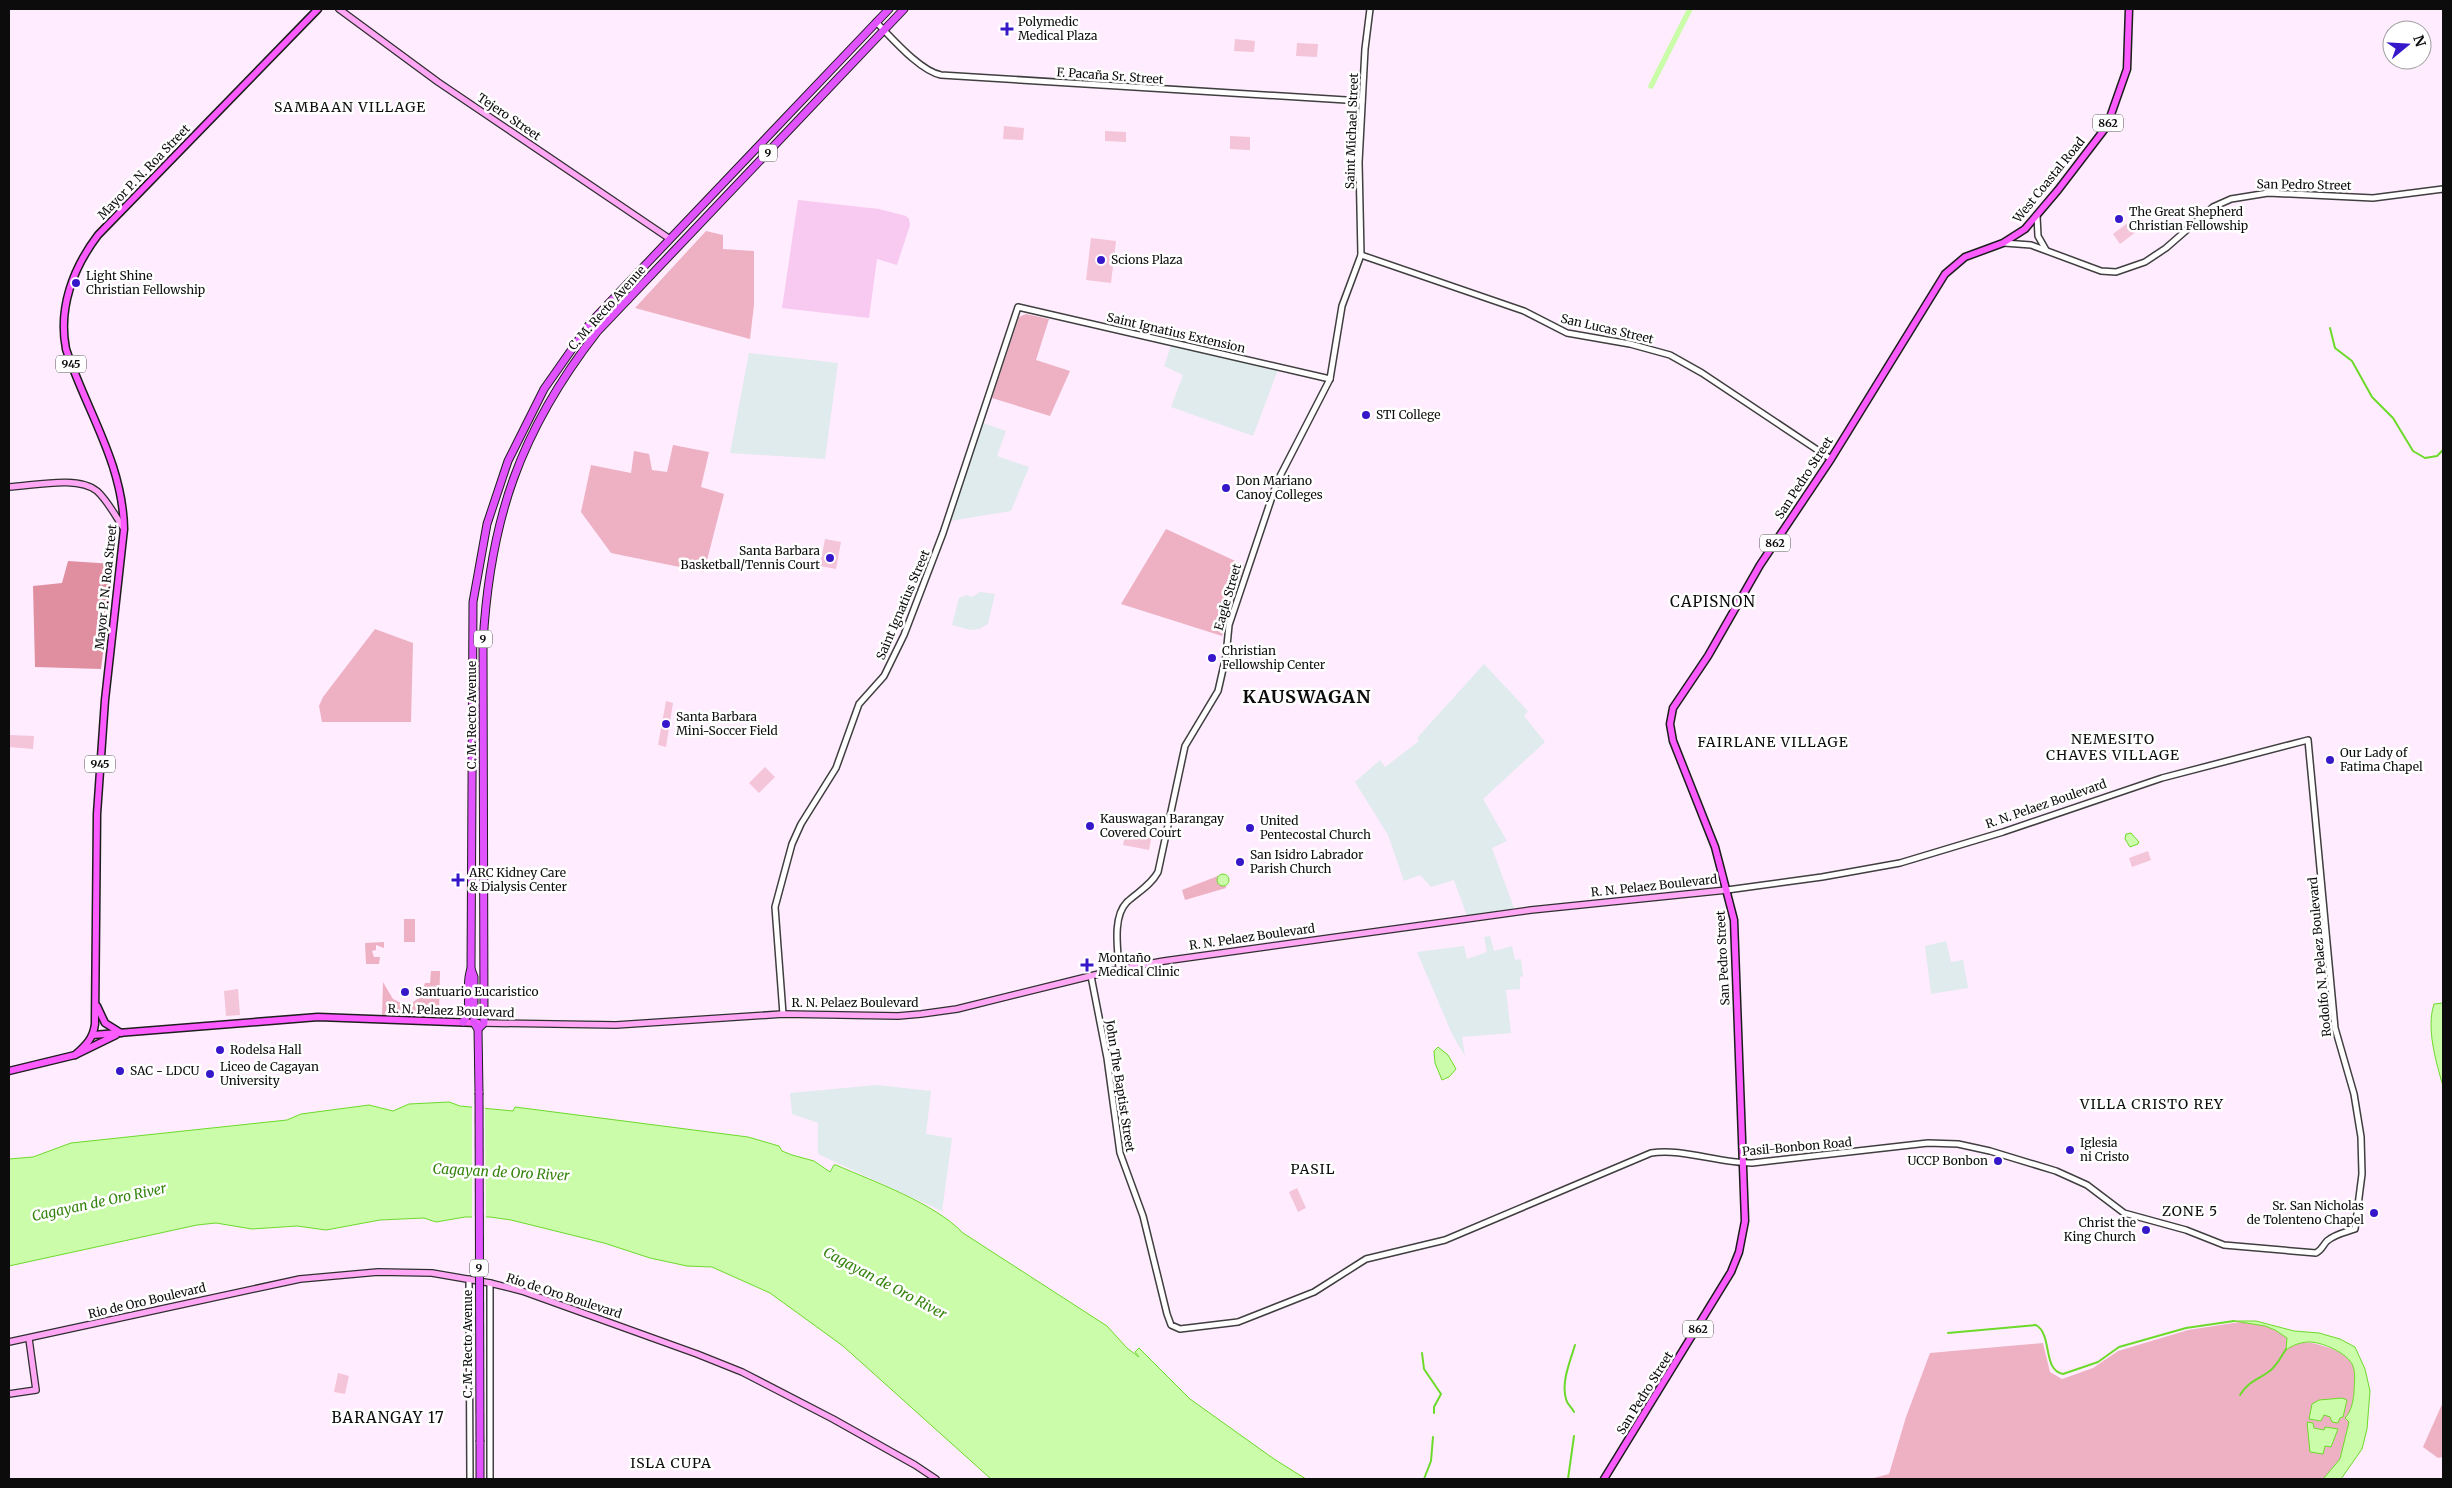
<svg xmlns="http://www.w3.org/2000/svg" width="2452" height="1488" font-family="Merriweather,serif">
	<rect width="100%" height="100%" fill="#ffecfe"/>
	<g fill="#dfebec">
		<path d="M1172,343L1278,370L1253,436L1171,407L1183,375L1164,366Z"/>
		<path d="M749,353L838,363L825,459L730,453Z"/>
		<path d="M983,423L1006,431L997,456L1029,467L1011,511L950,521Z"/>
		<path d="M980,592L995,594L988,624L979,629L970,630L952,625L959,598L967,595L972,597Z"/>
		<path d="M1484,664L1528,711L1524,716L1545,742L1483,799L1507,841L1492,848L1514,908L1467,916L1454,880L1431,887L1420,875L1404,881L1388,835L1355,782L1380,760L1385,767L1419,741L1417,738Z"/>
		<path d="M1490,936L1494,951L1512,946L1515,960L1521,959L1523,976L1520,977V989L1506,990L1511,1033L1462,1037L1465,1056L1453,1036L1417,952L1464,946L1467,959L1487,952L1484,937Z"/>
		<path d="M1946,941L1951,962L1963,960L1968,988L1931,994L1925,946Z"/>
		<path d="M877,1085L931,1091L926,1134L952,1138L942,1211L818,1154V1123L792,1114L790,1093Z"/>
	</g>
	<path fill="#f8c9f1" d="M798,200L879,209L906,216L909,219L910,225L897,265L877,259L869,318L782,308Z"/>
	<g fill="#edb1c3">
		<path d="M706,231L723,235V249L754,251V305L750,339L635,308Z"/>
		<path d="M1026,314L1049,319L1036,360L1070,371L1050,416L992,398L1019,317Z"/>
		<path d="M673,445L709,452L701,487L724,494L704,572L611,553L581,512L591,465L631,473L634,451L649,454L652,470L667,472Z"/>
		<path d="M1166,529L1244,565L1222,636L1121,604Z"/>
		<path d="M375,629L413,643L411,722H322L319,706L323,697Z"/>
		<path d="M1223,874L1226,888L1185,900L1182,890Z"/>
		<rect x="404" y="919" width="11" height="23"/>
		<path d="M384,942V948L376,945V950L372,951L374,957H380L379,964H366L365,943Z"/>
		<path d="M431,971H440L439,1014L412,1013V1003L420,997L425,983H430Z"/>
		<path d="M383,982L393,999L401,1003V1013L382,1015Z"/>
		<path d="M2240,1322L2265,1326L2275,1330L2288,1338L2286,1349C2299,1341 2309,1341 2323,1346C2334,1349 2350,1355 2354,1367C2359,1380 2346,1444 2340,1458C2337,1466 2329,1473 2323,1479H1870L1889,1474L1906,1417L1930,1353L2043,1343L2050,1372L2062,1379L2093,1368L2118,1351L2188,1330Z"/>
		<path d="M2443,1402V1457L2438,1458L2423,1447Z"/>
	</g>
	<path fill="#e08fa1" d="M68,561L114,564L101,669L35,667L33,586L62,583Z"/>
	<g fill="#f4c4d8">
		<path d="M1235,39L1255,41L1254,52L1234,51Z"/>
		<path d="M1297,43L1318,44L1317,57L1296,56Z"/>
		<path d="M1004,126L1024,128L1023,140L1003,139Z"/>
		<path d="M1105,131L1126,132V142L1105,141Z"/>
		<path d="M1230,136L1250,137V150L1230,149Z"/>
		<path d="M2129,222L2136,232L2120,244L2113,234Z"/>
		<path d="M1091,238L1116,241L1111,283L1086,280Z"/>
		<path d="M825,539L841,542L836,569L820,566Z"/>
		<path d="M666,701L673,703L666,747L658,745Z"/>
		<path d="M9,735L34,736L33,749L9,747Z"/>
		<path d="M765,767L775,777L759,793L749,783Z"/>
		<path d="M1127,828L1152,834L1149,850L1123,845Z"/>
		<path d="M2148,851L2151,860L2132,867L2129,858Z"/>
		<path d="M238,989L240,1015L226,1016L224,991Z"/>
		<path d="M1297,1188L1306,1208L1298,1212L1289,1192Z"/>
		<path d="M338,1373L349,1376L345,1394L334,1392Z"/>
	</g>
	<g fill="#cbfcaa" stroke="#6cda2a">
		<path d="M2131,833L2139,842L2138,844L2130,847L2125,839L2126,834Z"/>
		<circle cx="1223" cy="880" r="6"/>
		<path d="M2443,1003V1086C2436,1062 2426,1028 2434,1004Z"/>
		<path d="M1438,1047L1448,1055L1456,1069L1449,1077L1442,1080L1435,1063L1434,1051Z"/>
		<path d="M449,1102L460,1106L513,1111L515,1107L748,1137L779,1146L782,1151L792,1155L814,1161L830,1172L834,1165H836C875,1182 934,1203 963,1233L1107,1326L1127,1348L1139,1357L1135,1352L1139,1348L1190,1399L1274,1459L1306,1479H991L843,1346L770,1293L712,1267L687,1266L650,1258L604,1243L511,1220L490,1217H465L436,1222L424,1218L380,1220L326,1230L297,1226L252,1229L216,1223L197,1225L9,1266V1159L33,1157L71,1143L287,1120L301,1114L369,1105L393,1111L409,1104Z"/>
		<path d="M2234,1321H2256L2294,1331L2319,1333L2340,1339L2355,1347L2365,1369L2370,1391L2367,1429L2362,1449L2341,1479H2323L2340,1459L2349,1422L2345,1418C2351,1412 2353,1402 2354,1393C2354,1385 2356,1374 2353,1366C2348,1353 2321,1341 2307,1342C2299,1343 2293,1345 2286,1350L2287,1338L2275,1330L2265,1326Z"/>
		<path d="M2342,1398L2347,1400L2343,1417L2340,1418L2338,1423L2332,1422L2330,1417L2324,1415L2321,1421L2309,1419L2312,1404L2319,1400Z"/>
		<path d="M2307,1422L2313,1423L2314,1428L2324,1430L2325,1427L2338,1429L2331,1447L2325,1446L2323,1454L2310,1452Z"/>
	</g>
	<path fill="#ffecfe" d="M472,1104L485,1106L486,1220H472Z"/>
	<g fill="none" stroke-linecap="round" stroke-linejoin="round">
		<g stroke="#6cda2a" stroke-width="2">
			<path d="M2330,328L2335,348L2352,361L2372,397L2393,418L2413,451L2425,458L2437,456L2443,450"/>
			<path d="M1948,1333L2036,1325C2053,1335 2042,1370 2063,1374L2098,1362L2119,1347L2186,1328L2234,1321"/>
			<path d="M1422,1353L1424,1369L1441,1394L1434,1407V1413"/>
			<path d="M2240,1395C2247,1383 2255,1381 2267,1373C2276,1368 2281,1357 2286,1349"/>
			<path d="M1574,1412C1572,1407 1567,1405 1566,1399C1561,1382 1570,1362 1575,1345"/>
			<path d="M1424,1479L1431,1461L1433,1437"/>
			<path d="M1568,1479L1574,1436"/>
		</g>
		<path stroke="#cbfcaa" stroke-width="5.5" d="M1651,86L1690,9"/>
		<g stroke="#3f3f3f" stroke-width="8">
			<g id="tertiary">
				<path d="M876,22C892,38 920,71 941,75L1362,101"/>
				<path d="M2037,216L2038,236L2046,250"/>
				<path d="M2004,243L2031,245L2101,271L2116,272L2145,262L2166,248L2213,207L2231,199L2268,193L2373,198L2443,189"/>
				<path d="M1361,255L1524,311L1567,333L1630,344L1670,355L1702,373L1831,459"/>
				<path d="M1119,969C1118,950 1112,917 1127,902C1138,892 1151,885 1158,872L1185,746L1218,691L1226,656L1229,625L1277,482L1330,379L1342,306L1361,255L1359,162L1365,49L1370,9"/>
				<path d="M1091,976L1107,1058L1120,1153L1143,1216L1167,1314L1171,1325L1180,1329L1238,1322L1314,1292L1366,1259L1445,1240L1651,1153C1682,1148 1718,1163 1752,1163L1928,1143L1958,1144L1990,1151L2056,1171L2087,1185L2124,1213L2186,1230L2224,1245L2316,1253C2322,1250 2323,1245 2327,1241C2335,1234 2346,1232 2355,1229L2362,1174L2361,1137L2354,1094L2335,1028L2308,740L2162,778L2003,832L1900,863L1822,877L1727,890"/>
				<path d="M783,1014L775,907L792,844L801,824L836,768L859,704L884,676L904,635L943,533L1018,307L1330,379"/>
				<path d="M469,1279L470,1479"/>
				<path d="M490,1283V1479"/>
			</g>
		</g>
		<g stroke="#2e2e2e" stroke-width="8">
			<g id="secondary">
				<path d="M339,9L438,82L670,239"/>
				<path d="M9,487C33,486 78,475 97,491C108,501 116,517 124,529"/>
				<path d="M484,1023L616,1025L783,1014L898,1016L921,1014L957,1009L1119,969L1164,961L1531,910L1727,890"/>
				<path d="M9,1342L300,1279L378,1272L432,1273L490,1283L522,1291L697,1354L742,1372L833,1419L915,1465L936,1479"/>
				<path d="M9,1394L36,1390L29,1339"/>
			</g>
		</g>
		<g stroke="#1d1d1d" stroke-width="9">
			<g id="primary">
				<path d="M97,1006L105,1023L121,1033"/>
				<path d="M93,1035L318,1017L478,1023"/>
				<path d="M75,1055C86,1045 93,1039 95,1024L97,814L105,700L124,529C123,463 86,410 66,349C58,308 73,268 98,235L318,9"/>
				<path d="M9,1071L75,1055L116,1035"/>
				<path d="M1604,1479L1731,1272L1739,1252L1745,1221L1734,920L1715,847L1673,741L1670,724L1673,708L1708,656L1760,565L1831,459L1945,274L1965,257L2003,243L2025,229L2058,190L2107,126L2127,69L2129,9"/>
			</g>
		</g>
		<g stroke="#1d1d1d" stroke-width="9">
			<g id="trunk">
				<path d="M463,1022C474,1008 464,986 471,969"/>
				<path d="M478,1029L484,1023L483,643C490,519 520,431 597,332L904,9"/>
				<path d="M479,1093L478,1029L474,1023V977L471,969L473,602L487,524L508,461L544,389L591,322L889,9"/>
				<path d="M480,1479V1442"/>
			</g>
		</g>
		<use href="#tertiary" stroke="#fff" stroke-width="5"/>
		<use href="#secondary" stroke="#ffa7f5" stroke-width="5.5"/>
		<use href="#primary" stroke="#fc5cff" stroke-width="6"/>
		<use href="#trunk" stroke="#e153ff" stroke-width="7"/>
		<g stroke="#1d1d1d" stroke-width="9" stroke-linecap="butt">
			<path id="trunk-bridge" d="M479,1093L480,1442"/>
		</g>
		<use href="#trunk-bridge" stroke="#e153ff" stroke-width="7"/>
	</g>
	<g fill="#3717ca" stroke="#fff" stroke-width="2">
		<path d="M1004.5 21.5h5v5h5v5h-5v5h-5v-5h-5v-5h5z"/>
		<circle cx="2119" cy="219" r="5"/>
		<circle cx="1101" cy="260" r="5"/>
		<circle cx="76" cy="283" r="5"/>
		<circle cx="1366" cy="415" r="5"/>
		<circle cx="1226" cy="488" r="5"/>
		<circle cx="830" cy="558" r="5"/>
		<circle cx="1212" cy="658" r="5"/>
		<circle cx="666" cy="724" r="5"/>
		<circle cx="2330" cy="760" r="5"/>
		<circle cx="1090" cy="826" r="5"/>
		<circle cx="1250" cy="828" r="5"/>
		<circle cx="1240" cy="862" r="5"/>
		<path d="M455.5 872.5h5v5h5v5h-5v5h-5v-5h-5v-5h5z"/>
		<path d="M1084.5 957.5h5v5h5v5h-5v5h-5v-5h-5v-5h5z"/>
		<circle cx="405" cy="992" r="5"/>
		<circle cx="220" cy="1050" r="5"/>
		<circle cx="120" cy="1071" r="5"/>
		<circle cx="210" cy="1074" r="5"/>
		<circle cx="2070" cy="1150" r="5"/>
		<circle cx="1998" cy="1161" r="5"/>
		<circle cx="2374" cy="1213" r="5"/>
		<circle cx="2146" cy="1230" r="5"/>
	</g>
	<g text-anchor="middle" stroke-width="5" stroke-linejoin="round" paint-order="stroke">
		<g fill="#fff" stroke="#555" stroke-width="1">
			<rect x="2093" y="114.5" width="30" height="17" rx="4"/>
			<rect x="759" y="144.5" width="18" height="17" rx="4"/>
			<rect x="56" y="355.5" width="30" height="17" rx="4"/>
			<rect x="1760" y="534.5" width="30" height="17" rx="4"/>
			<rect x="474" y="630.5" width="18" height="17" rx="4"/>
			<rect x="85" y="755.5" width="30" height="17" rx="4"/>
			<rect x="470" y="1259.5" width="18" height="17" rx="4"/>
			<rect x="1683" y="1320.5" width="30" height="17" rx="4"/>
		</g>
		<g font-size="11" font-weight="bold" fill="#0c0c0c">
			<text x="2108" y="127">862</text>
			<text x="768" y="157">9</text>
			<text x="71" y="368">945</text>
			<text x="1775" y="547">862</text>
			<text x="483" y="643">9</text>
			<text x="100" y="768">945</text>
			<text x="479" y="1272">9</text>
			<text x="1698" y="1333">862</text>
		</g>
		<g font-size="12" fill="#0c0c0c" stroke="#fff" text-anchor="start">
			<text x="1018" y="26">Polymedic<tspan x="1018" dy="14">Medical Plaza</tspan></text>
			<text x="2129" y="216">The Great Shepherd<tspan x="2129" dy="14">Christian Fellowship</tspan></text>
			<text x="1111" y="264">Scions Plaza</text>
			<text x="86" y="280">Light Shine<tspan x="86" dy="14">Christian Fellowship</tspan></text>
			<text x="1376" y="419">STI College</text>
			<text x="1236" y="485">Don Mariano<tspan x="1236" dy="14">Canoy Colleges</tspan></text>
			<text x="820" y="555" text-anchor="end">Santa Barbara<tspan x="820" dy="14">Basketball/Tennis Court</tspan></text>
			<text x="1222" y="655">Christian<tspan x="1222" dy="14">Fellowship Center</tspan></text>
			<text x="676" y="721">Santa Barbara<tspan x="676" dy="14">Mini-Soccer Field</tspan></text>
			<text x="2340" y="757">Our Lady of<tspan x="2340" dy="14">Fatima Chapel</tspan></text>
			<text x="1100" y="823">Kauswagan Barangay<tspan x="1100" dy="14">Covered Court</tspan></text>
			<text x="1260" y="825">United<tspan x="1260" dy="14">Pentecostal Church</tspan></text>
			<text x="1250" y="859">San Isidro Labrador<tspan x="1250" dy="14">Parish Church</tspan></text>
			<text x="469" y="877">ARC Kidney Care<tspan x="469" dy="14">&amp; Dialysis Center</tspan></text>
			<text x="1098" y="962">Montaño<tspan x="1098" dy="14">Medical Clinic</tspan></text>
			<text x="415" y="996">Santuario Eucaristico</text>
			<text x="230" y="1054">Rodelsa Hall</text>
			<text x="220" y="1071">Liceo de Cagayan<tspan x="220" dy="14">University</tspan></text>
			<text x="130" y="1075">SAC - LDCU</text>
			<text x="2080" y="1147">Iglesia<tspan x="2080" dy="14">ni Cristo</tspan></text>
			<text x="1988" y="1165" text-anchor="end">UCCP Bonbon</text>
			<text x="2364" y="1210" text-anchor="end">Sr. San Nicholas<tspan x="2364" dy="14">de Tolenteno Chapel</tspan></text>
			<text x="2136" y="1227" text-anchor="end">Christ the<tspan x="2136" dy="14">King Church</tspan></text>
		</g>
		<g font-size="12" fill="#0c0c0c" stroke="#fff">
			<text transform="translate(1110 76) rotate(4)" y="4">F. Pacaña Sr. Street</text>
			<text transform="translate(509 117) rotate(34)" y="4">Tejero Street</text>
			<text transform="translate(1352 131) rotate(-88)" y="4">Saint Michael Street</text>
			<text transform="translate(144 172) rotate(-46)" y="4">Mayor P. N. Roa Street</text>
			<text transform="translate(2049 180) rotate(-51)" y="4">West Coastal Road</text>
			<text transform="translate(2304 185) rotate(1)" y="4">San Pedro Street</text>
			<text transform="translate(607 308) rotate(-48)" y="4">C. M. Recto Avenue</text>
			<text transform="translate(1607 329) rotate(13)" y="4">San Lucas Street</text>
			<text transform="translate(1176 333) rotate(13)" y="4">Saint Ignatius Extension</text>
			<text transform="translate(1804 478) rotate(-57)" y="4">San Pedro Street</text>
			<text transform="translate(106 587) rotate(-84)" y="4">Mayor P. N. Roa Street</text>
			<text transform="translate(1228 597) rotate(-74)" y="4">Eagle Street</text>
			<text transform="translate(903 605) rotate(-67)" y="4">Saint Ignatius Street</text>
			<text transform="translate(472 715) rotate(-90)" y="4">C. M. Recto Avenue</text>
			<text transform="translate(2046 804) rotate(-19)" y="4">R. N. Pelaez Boulevard</text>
			<text transform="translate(1654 886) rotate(-6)" y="4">R. N. Pelaez Boulevard</text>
			<text transform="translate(1252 937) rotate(-8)" y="4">R. N. Pelaez Boulevard</text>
			<text transform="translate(2320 957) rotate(-95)" y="4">Rodolfo N. Pelaez Boulevard</text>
			<text transform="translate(1723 958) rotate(-93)" y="4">San Pedro Street</text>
			<text x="855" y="1007">R. N. Pelaez Boulevard</text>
			<text transform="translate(451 1011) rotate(2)" y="4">R. N. Pelaez Boulevard</text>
			<text transform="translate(1120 1086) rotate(81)" y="4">John The Baptist Street</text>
			<text transform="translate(1797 1147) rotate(-5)" y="4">Pasil-Bonbon Road</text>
			<text transform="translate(564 1296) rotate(18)" y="4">Rio de Oro Boulevard</text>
			<text transform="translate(147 1301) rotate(-13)" y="4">Rio de Oro Boulevard</text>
			<text transform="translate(468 1344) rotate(-90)" y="4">C. M. Recto Avenue</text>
			<text transform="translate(1645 1393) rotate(-58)" y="4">San Pedro Street</text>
		</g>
		<g font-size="14" letter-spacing="1" fill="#0c0c0c" stroke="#fff">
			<text x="350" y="112">SAMBAAN VILLAGE</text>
			<text x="2113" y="744">NEMESITO<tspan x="2113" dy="16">CHAVES VILLAGE</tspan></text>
			<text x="1773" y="747">FAIRLANE VILLAGE</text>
			<text x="2152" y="1109">VILLA CRISTO REY</text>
			<text x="1313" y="1174">PASIL</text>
			<text x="2190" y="1216">ZONE 5</text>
			<text x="671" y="1468">ISLA CUPA</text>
		</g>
		<g font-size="14" font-style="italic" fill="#34840c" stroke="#fff">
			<text transform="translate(501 1172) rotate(3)" y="5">Cagayan de Oro River</text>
			<text transform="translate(99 1202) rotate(-12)" y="5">Cagayan de Oro River</text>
			<text transform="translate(885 1283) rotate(28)" y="5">Cagayan de Oro River</text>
		</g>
		<g font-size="15" letter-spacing="1" fill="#0c0c0c" stroke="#fff">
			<text x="1713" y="607">CAPISNON</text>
			<text x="388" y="1423">BARANGAY 17</text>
		</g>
		<g font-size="18" font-weight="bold" letter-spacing="1" fill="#0c0c0c" stroke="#fff">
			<text x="1307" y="703">KAUSWAGAN</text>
		</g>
	</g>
	<rect width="2452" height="1488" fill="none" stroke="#0c0c0c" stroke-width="20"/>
	<g transform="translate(2407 45) rotate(72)"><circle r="24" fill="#ffffff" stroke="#9e9e9e"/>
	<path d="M0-4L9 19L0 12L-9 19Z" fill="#3717ca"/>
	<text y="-8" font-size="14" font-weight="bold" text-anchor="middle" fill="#0c0c0c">N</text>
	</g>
</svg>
